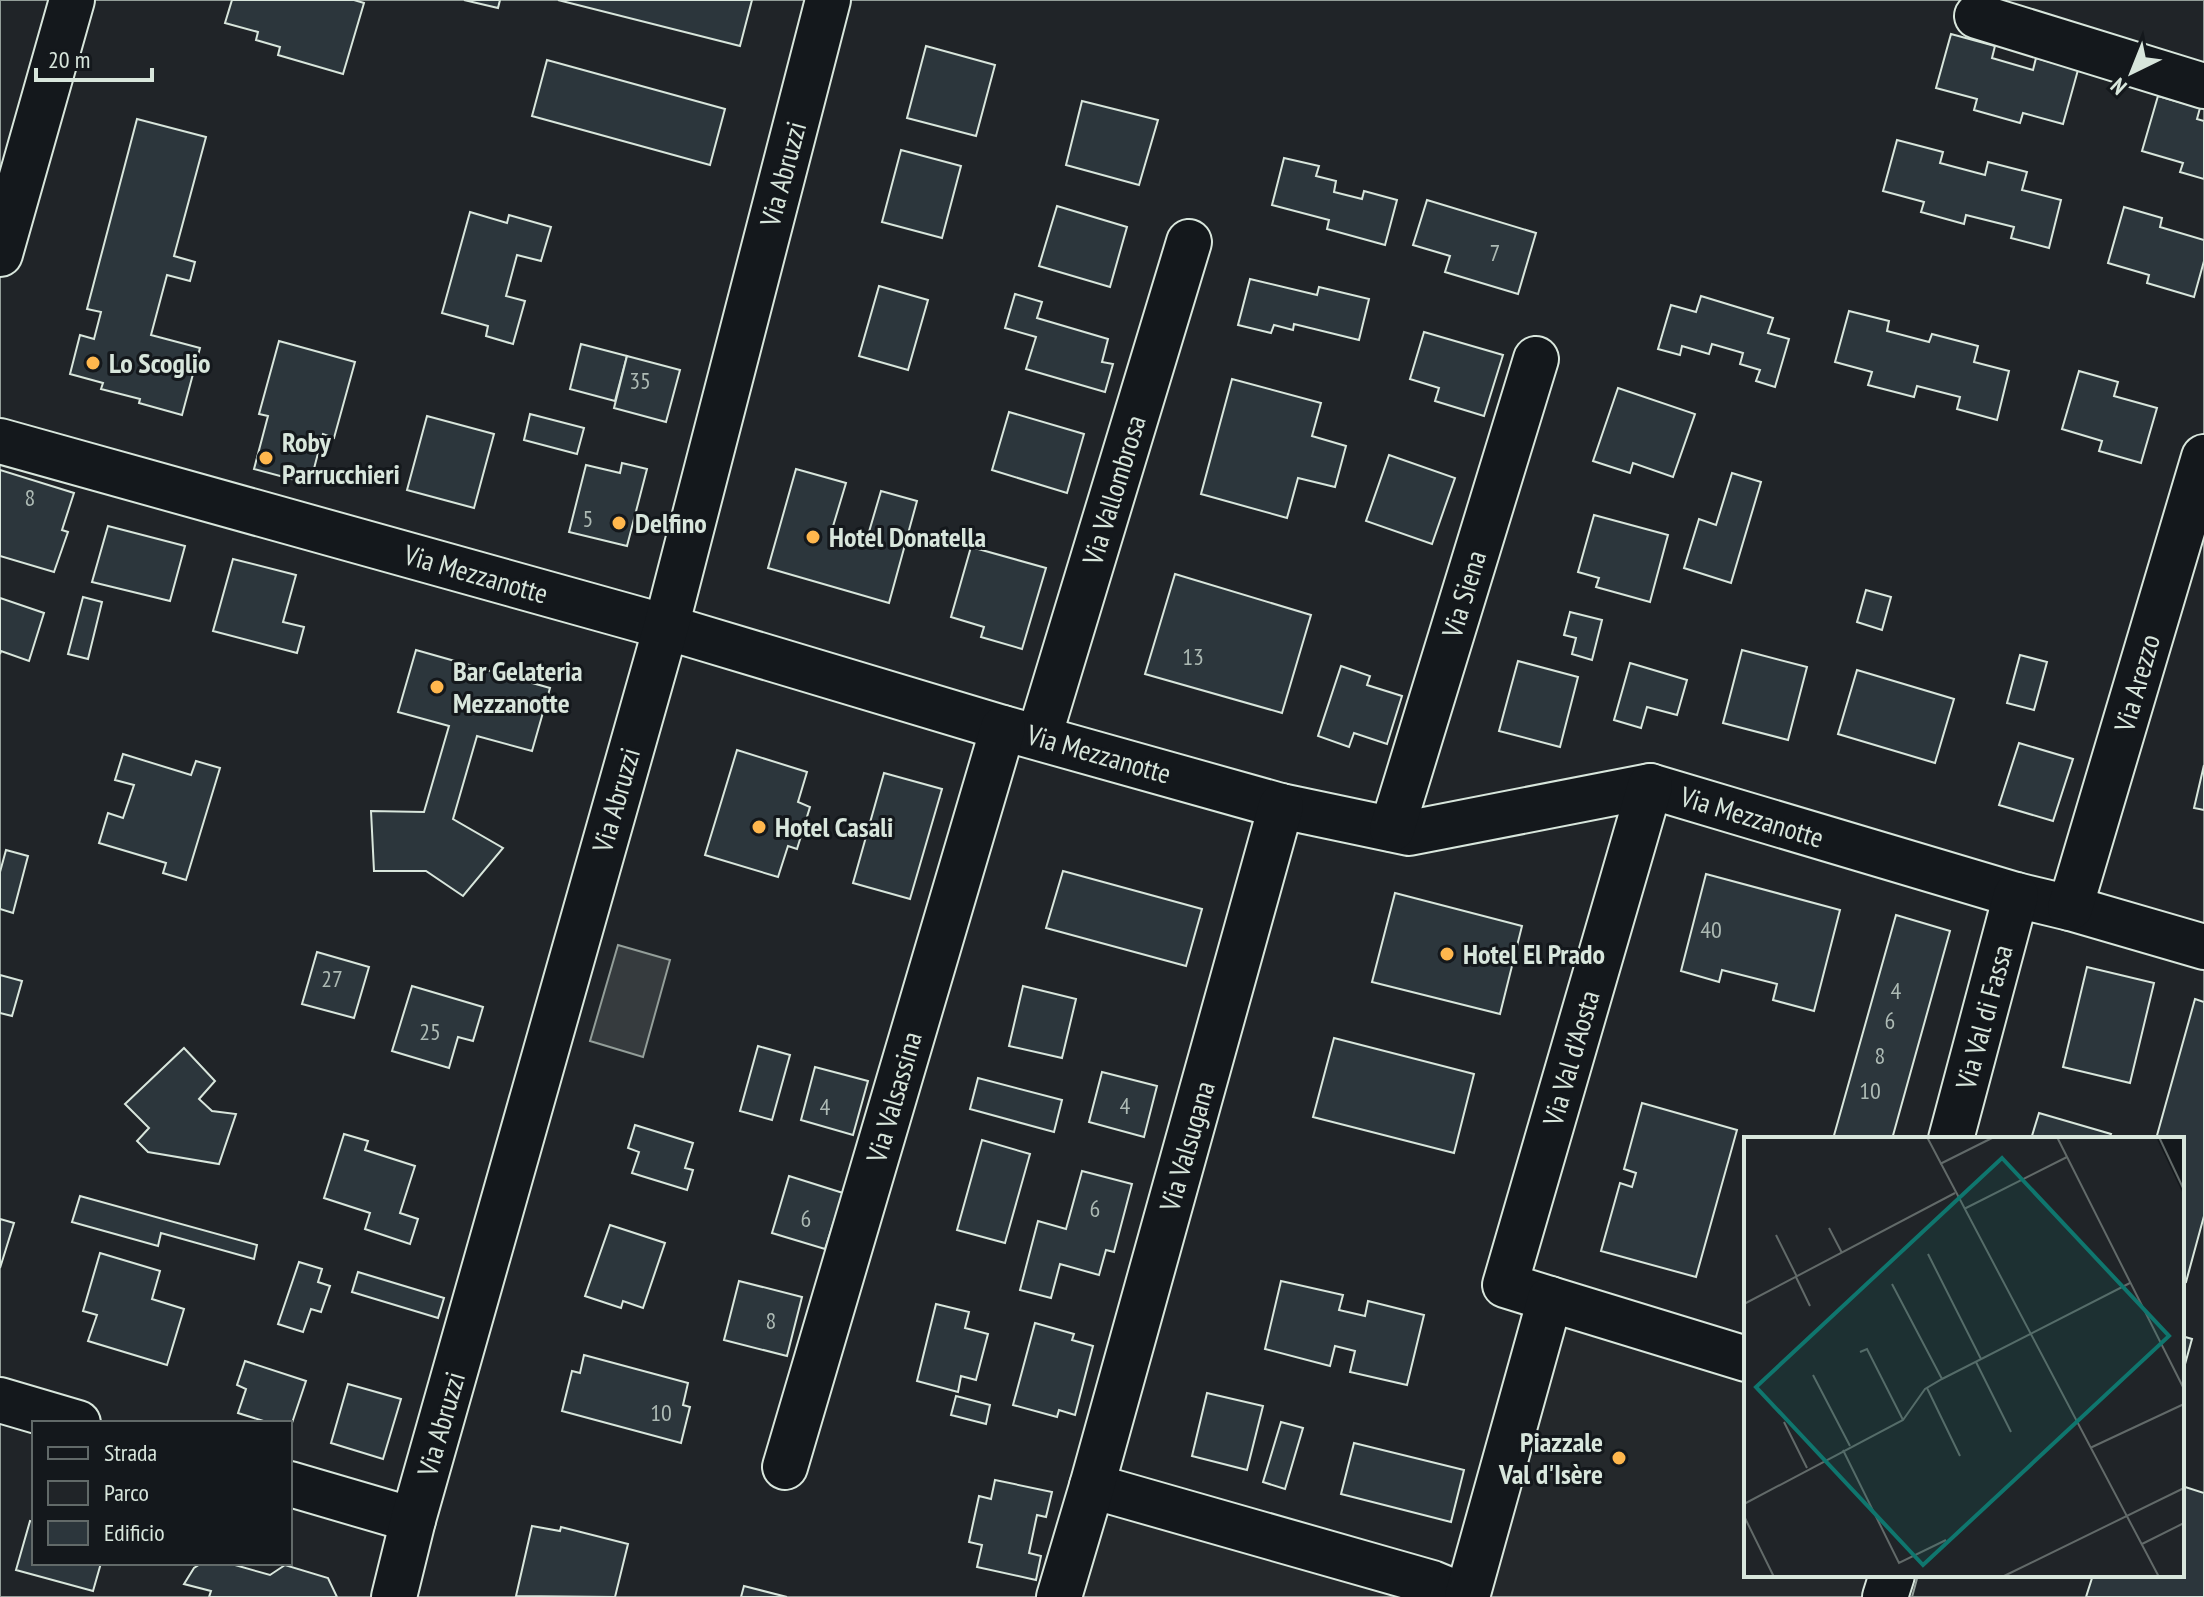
<svg xmlns="http://www.w3.org/2000/svg" width="2204" height="1597" font-family="'PT Sans Narrow',sans-serif">
	<rect width="100%" height="100%" fill="#14181c"/>
	<path fill="#202428" stroke="#939e99" stroke-width="2" fill-rule="evenodd" d="M0,0H2204V1597H0ZM1746,1139H2182V1575H1746ZM34,1423H290V1563H34Z"/>
	<g fill="#24282b" stroke="#939e99" stroke-width="2">
		<path d="M1542,1284L1746,1342V1575H1918L1912,1597H1451Z"/>
		<path d="M1079,1461L1444,1597H1040Z"/>
	</g>
	<path fill="#363b3e" stroke="#939e99" stroke-width="2" d="M618,945L670,960L643,1057L590,1041Z"/>
	<g fill="#2c363c" stroke="#d8e6dc" stroke-width="2">
		<path d="M232,0H354L364,3L343,74L278,55L280,47L256,40L258,32L225,23Z"/>
		<path d="M464,0H500L498,8Z"/>
		<path d="M558,0H752L740,46Z"/>
		<path d="M1951,34L1995,46L1992,58L2033,70L2036,58L2078,70L2063,124L2023,113L2020,123L1974,110L1977,99L1936,88Z"/>
		<path d="M926,46L995,65L976,136L907,118Z"/>
		<path d="M547,60L725,109L710,165L532,116Z"/>
		<path d="M2158,96L2200,108L2197,119L2204,121V179L2180,172L2183,163L2142,151Z"/>
		<path d="M1082,101L1158,120L1139,185L1066,165Z"/>
		<path d="M137,119L206,137L174,256L195,262L190,281L167,275L151,335L200,348L182,415L139,403L140,399L101,389L103,383L70,374L80,335L94,339L101,312L87,309Z"/>
		<path d="M1897,140L1943,152L1940,163L1985,175L1988,162L2027,172L2022,190L2061,200L2049,248L2011,238L2014,227L1966,215L1964,224L1921,212L1924,202L1883,191Z"/>
		<path d="M901,150L961,166L942,238L882,222Z"/>
		<path d="M1284,158L1319,166L1316,176L1336,181L1334,192L1362,199L1364,191L1397,200L1385,245L1327,229L1329,220L1272,205Z"/>
		<path d="M1427,200L1536,233L1518,294L1445,272L1450,256L1413,245Z"/>
		<path d="M1057,206L1127,227L1110,287L1039,266Z"/>
		<path d="M2124,207L2162,218L2160,227L2204,240V261L2194,297L2147,283L2149,275L2108,263Z"/>
		<path d="M470,212L507,223L509,215L551,227L541,261L517,255L506,296L525,301L513,344L486,336L488,326L442,313Z"/>
		<path d="M1250,279L1317,295L1319,287L1369,299L1359,340L1294,324L1293,330L1274,325L1271,333L1238,325Z"/>
		<path d="M879,286L928,300L908,370L859,356Z"/>
		<path d="M1015,294L1042,302L1037,318L1108,339L1102,362L1113,364L1105,392L1026,369L1036,337L1005,328Z"/>
		<path d="M1701,296L1773,318L1768,333L1789,339L1775,387L1756,381L1760,370L1740,364L1743,353L1712,344L1709,354L1682,346L1680,355L1658,349L1671,305L1696,312Z"/>
		<path d="M1849,311L1889,321L1887,331L1929,342L1932,334L1978,346L1974,362L2009,371L1997,420L1957,409L1960,397L1917,386L1914,397L1868,385L1872,372L1835,362Z"/>
		<path d="M1424,332L1503,355L1484,416L1435,401L1439,388L1410,379Z"/>
		<path d="M279,341L355,362L334,438L323,434L310,484L254,469L268,416L259,414Z"/>
		<path d="M581,344L627,356L615,401L570,389Z"/>
		<path d="M627,356L680,370L666,422L614,408Z"/>
		<path d="M2079,371L2118,382L2114,396L2157,408L2141,463L2099,451L2102,441L2062,429Z"/>
		<path d="M1232,379L1321,403L1312,436L1346,446L1335,487L1298,478L1287,518L1201,494Z"/>
		<path d="M1618,388L1695,414L1673,477L1633,463L1630,473L1593,461Z"/>
		<path d="M1009,412L1084,434L1067,493L992,470Z"/>
		<path d="M530,414L584,428L577,454L524,440Z"/>
		<path d="M427,416L494,434L474,508L407,490Z"/>
		<path d="M1389,455L1455,478L1432,544L1366,521Z"/>
		<path d="M622,463L647,469L627,546L569,532L586,465L620,473Z"/>
		<path d="M796,469L846,483L831,533L866,542L881,491L917,501L889,603L768,568Z"/>
		<path d="M0,470L74,493L62,530L68,532L54,572L0,556Z"/>
		<path d="M1732,473L1761,482L1731,583L1684,568L1699,519L1716,525Z"/>
		<path d="M1594,515L1668,535L1650,602L1596,587L1599,578L1578,572Z"/>
		<path d="M108,526L185,546L170,601L92,582Z"/>
		<path d="M971,547L1046,568L1022,649L981,637L984,627L951,617Z"/>
		<path d="M233,559L296,575L283,622L304,627L297,653L213,631Z"/>
		<path d="M1175,574L1311,615L1282,713L1145,674Z"/>
		<path d="M1866,590L1891,597L1882,630L1857,622Z"/>
		<path d="M83,597L102,602L88,659L68,654Z"/>
		<path d="M0,598L44,613L29,661L1,651L0,654Z"/>
		<path d="M1570,612L1602,620L1592,660L1572,654L1576,638L1564,635Z"/>
		<path d="M416,650L550,688L532,751L477,736L453,819L503,848L463,896L426,871H374L371,811L424,812L449,726L398,712Z"/>
		<path d="M1742,650L1807,667L1788,740L1723,723Z"/>
		<path d="M2020,655L2047,662L2034,710L2007,703Z"/>
		<path d="M1518,661L1578,677L1560,747L1499,731Z"/>
		<path d="M1630,663L1687,680L1677,715L1647,707L1641,728L1614,720Z"/>
		<path d="M1341,666L1370,676L1367,685L1402,696L1387,744L1354,733L1349,747L1318,736Z"/>
		<path d="M1857,670L1954,699L1935,763L1838,734Z"/>
		<path d="M2019,743L2073,759L2053,821L1999,805Z"/>
		<path d="M737,750L807,772L798,802L810,807L797,849L788,846L778,877L705,855Z"/>
		<path d="M123,754L191,775L196,761L220,768L186,880L163,873L166,863L99,843L108,813L123,818L134,785L115,780Z"/>
		<path d="M2204,765V810L2194,808Z"/>
		<path d="M884,773L942,789L910,899L853,883Z"/>
		<path d="M6,850L28,856L13,913L0,909V872Z"/>
		<path d="M1063,871L1202,909L1186,966L1046,928Z"/>
		<path d="M1706,874L1840,910L1814,1011L1773,1000L1777,984L1722,970L1719,982L1681,971Z"/>
		<path d="M1395,893L1522,926L1500,1014L1372,982Z"/>
		<path d="M1896,915L1950,931L1892,1139H1833Z"/>
		<path d="M317,952L369,967L354,1018L302,1004Z"/>
		<path d="M2087,967L2154,983L2130,1083L2063,1067Z"/>
		<path d="M0,975L22,981L12,1016L0,1013Z"/>
		<path d="M412,986L483,1007L473,1041L458,1037L449,1068L392,1051Z"/>
		<path d="M1023,986L1076,999L1062,1058L1009,1046Z"/>
		<path d="M2195,999L2204,1002V1216L2186,1282L2182,1281V1139H2156Z"/>
		<path d="M1334,1038L1474,1074L1454,1153L1313,1117Z"/>
		<path d="M758,1046L790,1055L772,1120L740,1111Z"/>
		<path d="M184,1048L215,1081L199,1099L212,1111L236,1114L219,1164L148,1152L137,1141L149,1128L125,1104Z"/>
		<path d="M815,1067L868,1081L853,1135L801,1120Z"/>
		<path d="M1102,1072L1157,1086L1144,1137L1089,1122Z"/>
		<path d="M978,1078L1062,1100L1054,1132L970,1109Z"/>
		<path d="M1642,1103L1737,1130L1696,1277L1601,1251L1620,1183L1632,1187L1636,1173L1624,1169Z"/>
		<path d="M2039,1113L2111,1134L2109,1139H2031Z"/>
		<path d="M635,1125L693,1143L685,1168L693,1170L687,1190L632,1173L639,1152L628,1148Z"/>
		<path d="M344,1134L368,1141L365,1150L415,1166L400,1213L418,1219L410,1244L365,1229L370,1213L324,1198Z"/>
		<path d="M982,1140L1030,1154L1005,1243L957,1230Z"/>
		<path d="M1082,1171L1132,1184L1114,1252L1106,1250L1099,1275L1060,1264L1051,1298L1020,1290L1038,1221L1066,1229Z"/>
		<path d="M789,1176L843,1193L825,1249L772,1233Z"/>
		<path d="M80,1196L257,1245L254,1259L161,1233L158,1246L72,1222Z"/>
		<path d="M0,1219L14,1223L0,1268Z"/>
		<path d="M610,1225L665,1243L643,1308L623,1301L621,1308L585,1296Z"/>
		<path d="M100,1253L160,1271L152,1299L184,1309L167,1365L88,1341L97,1315L83,1311Z"/>
		<path d="M299,1262L322,1269L318,1282L330,1286L321,1312L311,1309L303,1332L278,1324Z"/>
		<path d="M358,1272L444,1298L438,1318L352,1292Z"/>
		<path d="M739,1281L802,1297L787,1356L724,1340Z"/>
		<path d="M1281,1281L1343,1295L1339,1310L1365,1316L1368,1301L1424,1315L1407,1385L1350,1372L1355,1351L1335,1346L1330,1366L1265,1349Z"/>
		<path d="M936,1304L969,1312L965,1328L988,1334L976,1380L961,1376L958,1392L917,1381Z"/>
		<path d="M1035,1323L1074,1334L1072,1340L1093,1346L1075,1415L1059,1410L1057,1417L1013,1405Z"/>
		<path d="M2182,1336L2192,1339L2182,1375Z"/>
		<path d="M584,1355L688,1383L683,1405L690,1407L681,1443L562,1411L572,1371L580,1373Z"/>
		<path d="M245,1361L306,1381L290,1429V1423H270L238,1413L246,1389L237,1385Z"/>
		<path d="M348,1384L401,1399L383,1459L331,1443Z"/>
		<path d="M1207,1393L1263,1406L1247,1470L1192,1456Z"/>
		<path d="M956,1396L990,1405L986,1424L951,1415Z"/>
		<path d="M1281,1422L1303,1428L1285,1489L1263,1482Z"/>
		<path d="M1354,1443L1464,1470L1451,1522L1341,1494Z"/>
		<path d="M995,1480L1052,1492L1046,1517L1037,1515L1029,1553L1041,1556L1036,1580L977,1567L982,1545L969,1542L979,1496L991,1499Z"/>
		<path d="M2182,1486L2204,1493V1597H2086L2093,1575H2182Z"/>
		<path d="M30,1521L34,1522V1563H101L93,1591L16,1570Z"/>
		<path d="M532,1526L560,1531L561,1527L628,1544L615,1597L516,1596Z"/>
		<path d="M202,1563H228L270,1575L285,1565L328,1578L337,1597H209L211,1591L184,1584L194,1568Z"/>
		<path d="M744,1586L787,1597H741Z"/>
	</g>
	<g fill="none" stroke-linecap="round" stroke-linejoin="round">
		<g stroke="#d8e6dc" stroke-width="48">
			<g id="minor">
				<path d="M1977,16L2204,86"/>
				<path d="M0,254L72,0"/>
				<path d="M0,441L666,627L1003,728L1281,806L1409,833L1650,786L2016,895L2070,908L2204,947"/>
				<path d="M1039,737L1189,242"/>
				<path d="M1392,829L1536,359"/>
				<path d="M2070,908L2204,457"/>
				<path d="M1951,1139L2016,895"/>
				<path d="M1550,1299L1505,1285L1650,786"/>
				<path d="M0,1400L78,1423"/>
				<path d="M785,1467L1003,728"/>
				<path d="M290,1484L413,1520"/>
				<path d="M1092,1486L1432,1583L1466,1597"/>
				<path d="M394,1597L413,1520L666,627L828,0"/>
				<path d="M1059,1597L1092,1486L1281,806"/>
				<path d="M1467,1597L1550,1299L1746,1359"/>
				<path d="M1885,1597L1892,1575"/>
			</g>
		</g>
		<use href="#minor" stroke="#14181c" stroke-width="44"/>
	</g>
	<g fill="#ffb74d" stroke="#14181c" stroke-width="3">
		<circle cx="93" cy="363" r="8"/>
		<circle cx="266" cy="458" r="8"/>
		<circle cx="619" cy="523" r="8"/>
		<circle cx="813" cy="537" r="8"/>
		<circle cx="437" cy="687" r="8"/>
		<circle cx="759" cy="827" r="8"/>
		<circle cx="1447" cy="954" r="8"/>
		<circle cx="1619" cy="1458" r="8"/>
	</g>
	<g text-anchor="middle" stroke-width="6" stroke-linejoin="round" paint-order="stroke">
		<g font-size="24" fill="#adbab4">
			<text x="1495" y="261">7</text>
			<text x="640" y="389">35</text>
			<text x="30" y="506">8</text>
			<text x="588" y="527">5</text>
			<text x="1193" y="665">13</text>
			<text x="1711" y="938">40</text>
			<text x="332" y="987">27</text>
			<text x="1896" y="999">4</text>
			<text x="1890" y="1029">6</text>
			<text x="430" y="1040">25</text>
			<text x="1880" y="1064">8</text>
			<text x="1870" y="1099">10</text>
			<text x="1125" y="1114">4</text>
			<text x="825" y="1115">4</text>
			<text x="1095" y="1217">6</text>
			<text x="806" y="1227">6</text>
			<text x="771" y="1329">8</text>
			<text x="661" y="1421">10</text>
		</g>
		<g font-size="28" fill="#d8e6dc" stroke="#14181c">
			<text transform="translate(783 174) rotate(-75)" y="10">Via Abruzzi</text>
			<text transform="translate(1114 490) rotate(-73)" y="10">Via Vallombrosa</text>
			<text transform="translate(476 574) rotate(16)" y="10">Via Mezzanotte</text>
			<text transform="translate(1464 594) rotate(-73)" y="10">Via Siena</text>
			<text transform="translate(2137 683) rotate(-74)" y="10">Via Arezzo</text>
			<text transform="translate(1099 754) rotate(16)" y="10">Via Mezzanotte</text>
			<text transform="translate(616 800) rotate(-74)" y="10">Via Abruzzi</text>
			<text transform="translate(1752 817) rotate(17)" y="10">Via Mezzanotte</text>
			<text transform="translate(1984 1017) rotate(-75)" y="10">Via Val di Fassa</text>
			<text transform="translate(1571 1058) rotate(-74)" y="10">Via Val d'Aosta</text>
			<text transform="translate(894 1097) rotate(-74)" y="10">Via Valsassina</text>
			<text transform="translate(1187 1146) rotate(-74)" y="10">Via Valsugana</text>
			<text transform="translate(441 1424) rotate(-74)" y="10">Via Abruzzi</text>
		</g>
		<g font-size="28" font-weight="bold" fill="#d8e6dc" stroke="#14181c" text-anchor="start">
			<text x="109" y="373">Lo Scoglio</text>
			<text x="282" y="452">Roby<tspan x="282" dy="32">Parrucchieri</tspan></text>
			<text x="635" y="533">Delfino</text>
			<text x="829" y="547">Hotel Donatella</text>
			<text x="453" y="681">Bar Gelateria<tspan x="453" dy="32">Mezzanotte</tspan></text>
			<text x="775" y="837">Hotel Casali</text>
			<text x="1463" y="964">Hotel El Prado</text>
			<text x="1603" y="1452" text-anchor="end">Piazzale<tspan x="1603" dy="32">Val d'Isère</tspan></text>
		</g>
	</g>
	<g transform="translate(1744 1137)">
		<rect width="440" height="440" fill="#14181c"/>
		<path d="M0,0H412L440,59V440H0Z" fill="#202428"/>
		<path fill="none" stroke="#626a69" stroke-width="2" d="M183,0L415,440M313,0L440,252M415,0L440,53M196,27L250,0M220,72L323,20M85,91L98,116M32,98L53,140M184,117L237,222M52,140L66,169M148,147L198,242M0,167L211,56M116,215L123,212L159,283M232,225L267,295M69,238L106,309M183,251L216,319M40,285L63,331M346,311L440,267M99,313L155,426L202,403M0,367L159,283L181,252L198,242L386,146M0,379L30,440M398,407L440,386M258,440L440,351"/>
		<path fill="#0f766e" fill-opacity="0.15" stroke="#0f766e" stroke-width="4" d="M258,21L425,199L179,428L12,250Z"/>
		<rect width="440" height="440" fill="none" stroke="#d8e6dc" stroke-width="4"/>
	</g>
	<rect x="32" y="1421" width="260" height="144" fill="#14181c" stroke="#626a69" stroke-width="2"/>
	<rect x="48" y="1447" width="40" height="12" fill="#14181c" stroke="#626a69" stroke-width="2"/>
	<text x="104" y="1461" font-size="24" fill="#d8e6dc">Strada</text>
	<rect x="48" y="1481" width="40" height="24" fill="#202428" stroke="#626a69" stroke-width="2"/>
	<text x="104" y="1501" font-size="24" fill="#d8e6dc">Parco</text>
	<rect x="48" y="1521" width="40" height="24" fill="#2c363c" stroke="#626a69" stroke-width="2"/>
	<text x="104" y="1541" font-size="24" fill="#d8e6dc">Edificio</text>
	<g transform="translate(2132 72) rotate(223)" stroke="#14181c" stroke-width="6" paint-order="stroke">
	<path d="M0-6L14 30L0 20L-14 30Z" fill="#d8e6dc"/>
	<text y="-12" font-size="22" font-weight="bold" text-anchor="middle" fill="#d8e6dc">N</text>
	</g>
	<path d="M36 68v12h116v-12" fill="none" stroke="#d8e6dc" stroke-width="4"/>
	<text x="48" y="68" font-size="24" fill="#d8e6dc" stroke="#14181c" stroke-width="6" paint-order="stroke">20 m</text>
</svg>
